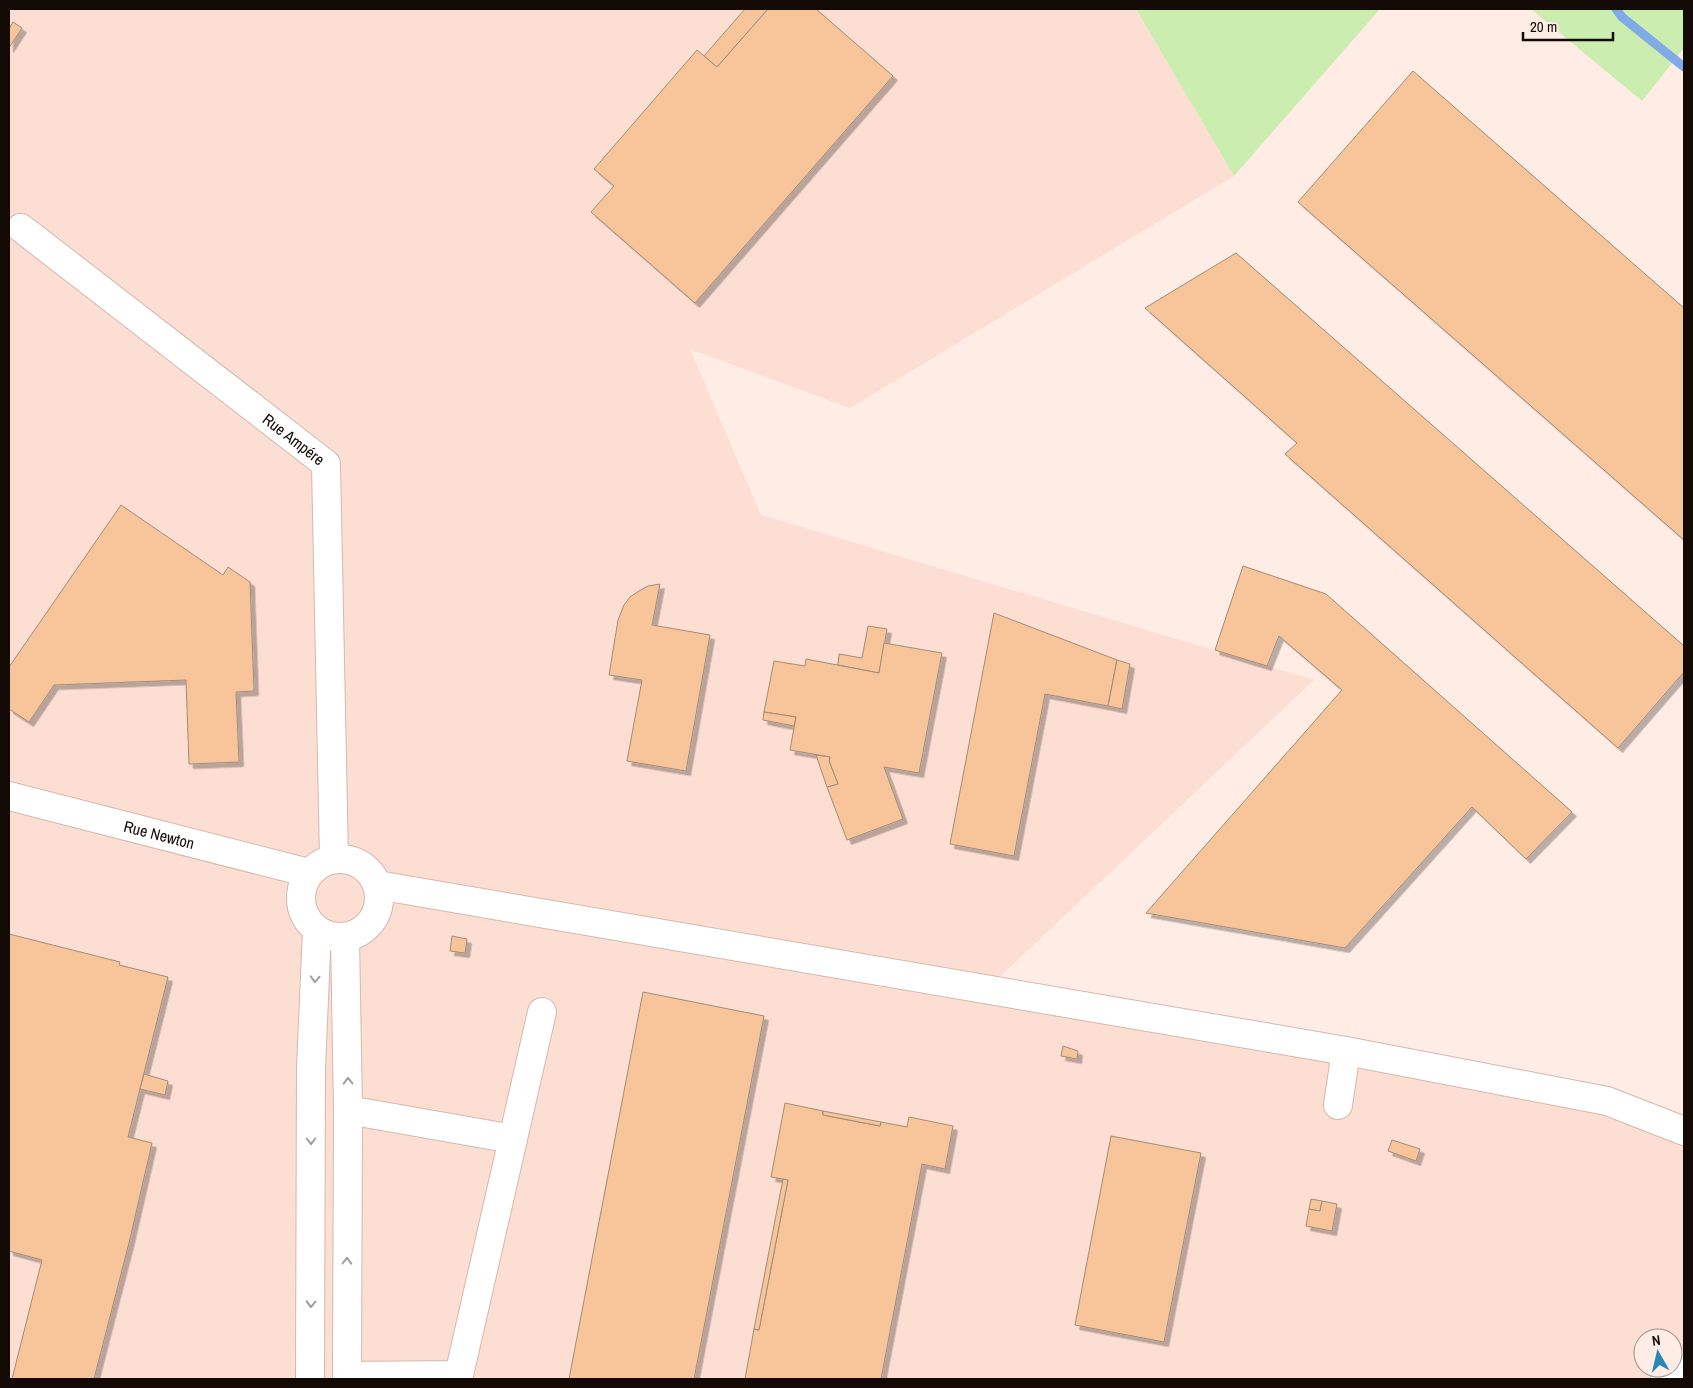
<svg xmlns="http://www.w3.org/2000/svg" width="1693" height="1388" font-family="'Archivo Narrow',sans-serif">
	<defs>
		<filter id="shadow"><feDropShadow dx="4.5" dy="4.5" stdDeviation="0" flood-color="#0004"/></filter>
	</defs>
	<rect width="100%" height="100%" fill="#feece5"/>
	<path fill="#fdded3" fill-rule="evenodd" d="M9,9H1136L1234,176L850,408L690,349L761,515L1314,680L987,989L1511,1072L1684,1142V1379H9ZM1643,1338H1673V1368H1643Z"/>
	<g fill="#cbedaf">
		<path d="M1136,9H1380L1234,176Z"/>
		<path d="M1531,9H1684V48L1642,101Z"/>
	</g>
	<g fill="none" stroke-linecap="round" stroke-linejoin="round">
		<path stroke="#80aae8" stroke-width="9" d="M1616,9L1622,17L1684,67"/>
	</g>
	<g fill="#f8c59a" stroke="#a18c79" filter="url(#shadow)">
		<path d="M745,9H768L717,67L704,56Z"/>
		<path d="M768,9H816L893,76L695,303L591,212L614,186L594,169L697,50L717,67Z"/>
		<path d="M13,22L22,28L9,48V29Z"/>
		<path d="M1413,71L1684,308V540L1298,202Z"/>
		<path d="M1236,253L1684,646V672L1618,748L1285,454L1297,443L1145,308Z"/>
		<path d="M121,505L223,575L228,567L250,582L254,691L236,692L239,762L189,764L186,680L54,685L29,722L9,709V667Z"/>
		<path d="M1243,566L1326,594L1572,812L1526,859L1472,807L1345,948L1146,913L1342,690L1279,636L1267,666L1215,650Z"/>
		<path d="M660,584L652,625L710,635L686,771L627,761L642,680L609,675L618,620L624,605L630,597L639,591L648,586Z"/>
		<path d="M994,613L1117,660L1108,706L1045,694L1014,856L950,844Z"/>
		<path d="M868,626L887,629L879,673L838,665L839,654L862,658Z"/>
		<path d="M884,643L942,653L919,773L884,767L903,819L847,840L827,787L838,784L829,761L830,757L790,750L796,717L764,712L774,661L805,666L806,659L879,673Z"/>
		<path d="M1117,660L1130,664L1122,709L1108,706Z"/>
		<path d="M764,712L796,717L794,726L763,720Z"/>
		<path d="M816,755L830,757L829,761L838,784L827,787Z"/>
		<path d="M9,934L120,962L119,965L168,977L128,1137L152,1143L130,1239L94,1379H12L42,1260L9,1251Z"/>
		<path d="M452,936L467,939L465,953L450,951Z"/>
		<path d="M643,992L764,1016L694,1379H569Z"/>
		<path d="M1063,1046L1078,1051L1077,1059L1061,1056Z"/>
		<path d="M144,1074L168,1081L165,1095L140,1089Z"/>
		<path d="M785,1103L823,1111V1115L880,1126L881,1122L907,1127L909,1117L953,1126L945,1169L922,1164L881,1379H745L754,1329L759,1330L788,1180L771,1177Z"/>
		<path d="M823,1111L881,1122L880,1126L823,1115Z"/>
		<path d="M1111,1136L1201,1153L1164,1342L1075,1325Z"/>
		<path d="M1392,1140L1420,1149L1416,1161L1388,1151Z"/>
		<path d="M783,1179L788,1180L759,1330L754,1329Z"/>
		<path d="M1311,1199L1322,1201L1320,1211L1309,1209Z"/>
		<path d="M1322,1201L1337,1204L1332,1231L1306,1226L1309,1209L1320,1211Z"/>
	</g>
	<g fill="none" stroke-linecap="round" stroke-linejoin="round">
		<g stroke="#d5b8ad" stroke-width="30">
			<g id="minor">
				<path id="s1" d="M21,228L326,464L334,859"/>
				<path id="s2" d="M9,796L309,873"/>
				<circle cx="340" cy="898" r="39"/>
				<path d="M377,885L1346,1051L1607,1101L1684,1131"/>
				<path d="M345,937L348,1110L347,1379"/>
				<path d="M1338,1105L1346,1051"/>
				<path d="M348,1110L513,1139"/>
				<path d="M347,1376L459,1375L542,1012"/>
				<path d="M310,1379L311,1068L317,930"/>
				<path d="M1665,1379L1684,1363"/>
			</g>
		</g>
		<use href="#minor" stroke="#fff" stroke-width="28"/>
	</g>
	<defs><path id="oneway-chevron" d="M-2-3.5L2.5 0L-2 3.5" fill="none" stroke-width="1.6" stroke-linecap="round" stroke-linejoin="round" transform="scale(1.25)"/></defs>
	<g stroke="#a19d9b">
		<use href="#oneway-chevron" transform="translate(315 979) rotate(93)"/>
		<use href="#oneway-chevron" transform="translate(348 1081) rotate(-91)"/>
		<use href="#oneway-chevron" transform="translate(311 1141) rotate(90)"/>
		<use href="#oneway-chevron" transform="translate(347 1261) rotate(-89)"/>
		<use href="#oneway-chevron" transform="translate(311 1304) rotate(91)"/>
	</g>
	<g text-anchor="middle" stroke-width="4" stroke-linejoin="round" paint-order="stroke">
		<g font-size="16" fill="#130a06" stroke="#feece5">
			<text dy="6" stroke="none"><textPath href="#s1" startOffset="345">Rue Ampére</textPath></text>
			<text dy="6" stroke="none"><textPath href="#s2" startOffset="155">Rue Newton</textPath></text>
		</g>
	</g>
	<rect width="1693" height="1388" fill="none" stroke="#130a06" stroke-width="20"/>
	<g transform="translate(1658 1353) rotate(352)"><circle r="24" fill="#feece5" stroke="#a0928c"/>
	<path d="M0-4L9 19L0 12L-9 19Z" fill="#2788b3"/>
	<text y="-8" font-size="14" font-weight="bold" text-anchor="middle" fill="#130a06">N</text>
	</g>
	<path d="M1523 32v8h90v-8" fill="none" stroke="#130a06" stroke-width="2.5"/>
	<text x="1530" y="32" font-size="15" fill="#130a06" stroke="#feece5" stroke-width="4" paint-order="stroke">20 m</text>
</svg>
